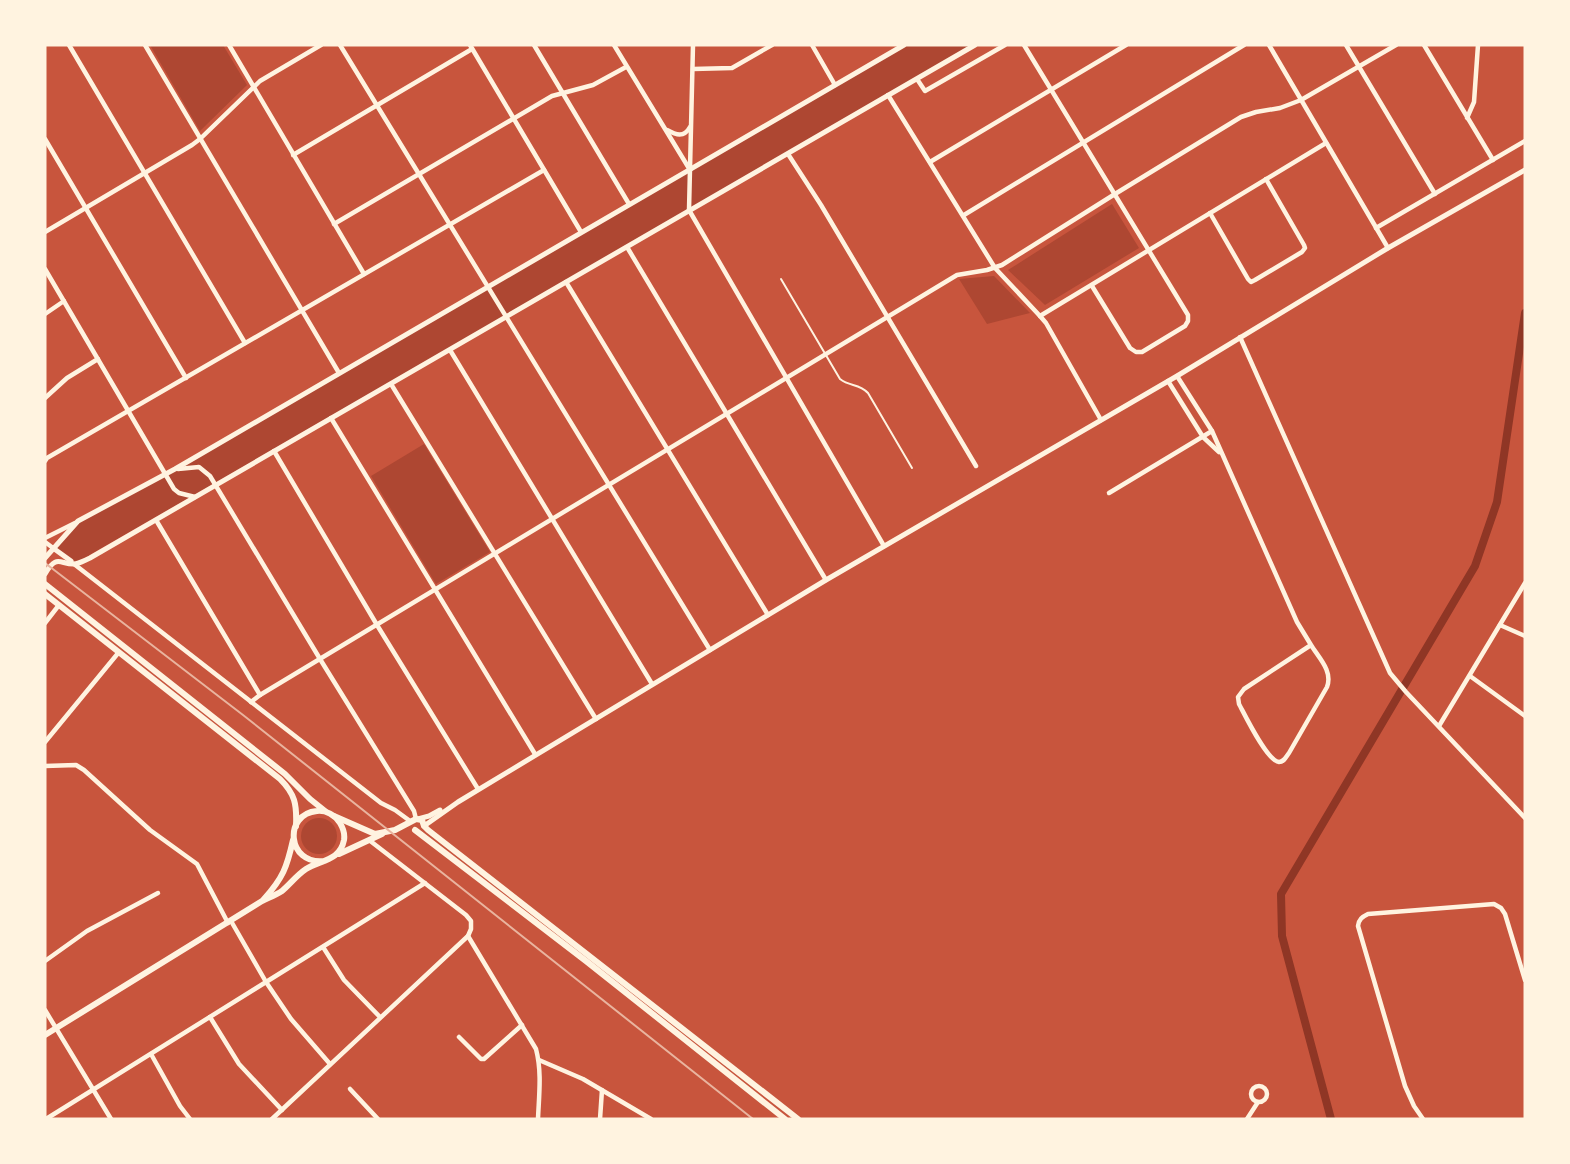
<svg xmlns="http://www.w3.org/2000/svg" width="1570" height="1164" font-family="'Exo 2',sans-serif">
	<rect width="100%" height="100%" fill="#c8553d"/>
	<g fill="#ae4732">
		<path d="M150,45H223L247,85L200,131Z"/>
		<path d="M904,45H975L74,564L53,548L72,527L175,469Z"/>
		<path d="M1112,204L1139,248L1045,305L1008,270Z"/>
		<path d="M994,276L1030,313L987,324L959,279Z"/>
		<path d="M424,444L490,552L436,584L371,476Z"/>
		<circle cx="319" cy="836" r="18"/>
	</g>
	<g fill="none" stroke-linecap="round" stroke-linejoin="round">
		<path stroke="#8f3625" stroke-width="8" d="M1331,1119L1282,936L1281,894L1475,566L1497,502L1525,313"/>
		<path stroke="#fff3e0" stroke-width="2" d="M781,279L840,379C850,387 859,383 868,393L912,468"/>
		<g stroke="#fff3e0" stroke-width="4.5">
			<path d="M69,45L245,343"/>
			<path d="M145,45L339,373"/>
			<path d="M229,45L364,274"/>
			<path d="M340,45L710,650"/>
			<path d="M470,45L581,232"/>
			<path d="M534,45L629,204"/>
			<path d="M614,45L690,170"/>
			<path d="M693,45L689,210L884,546"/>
			<path d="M812,45L835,85"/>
			<path d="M1024,45L1188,315V321L1185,326L1142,352H1136L1130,348L1092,286"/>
			<path d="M1269,45L1388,248"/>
			<path d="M1346,45L1435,194"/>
			<path d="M1424,45L1493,160"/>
			<path d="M693,69L732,68L772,45"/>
			<path d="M917,79L925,91L1005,45"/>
			<path d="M888,95L995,268L1040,316L1046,323L1101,420"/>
			<path d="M1467,118L1474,102L1478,45"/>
			<path d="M667,130C676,135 684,138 690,127"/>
			<path d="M45,139L186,378"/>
			<path d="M788,154L821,205L976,466"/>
			<path d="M293,155L472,49"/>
			<path d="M930,162L1126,45"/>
			<path d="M1210,213L1248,279L1251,282L1255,280L1302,252L1305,248L1304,245L1266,179"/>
			<path d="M964,215L1244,45"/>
			<path d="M334,224L552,96L593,85L626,67"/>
			<path d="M1376,228L1525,141"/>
			<path d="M45,232L192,145L200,139L260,81L321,45"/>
			<path d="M627,247L826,580"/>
			<path d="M45,269L174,489L179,493L195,497"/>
			<path d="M566,282L768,615"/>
			<path d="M45,314L64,301"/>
			<path d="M1040,316L1326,143"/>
			<path d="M1240,337L1390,673L1406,692L1525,818"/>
			<path d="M450,350L652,684"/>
			<path d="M1177,376L1212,431L1297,622L1311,645L1244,689L1238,697L1239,704C1245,715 1267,761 1279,762C1284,762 1286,757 1289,753L1327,687C1333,671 1319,658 1311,645"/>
			<path d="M1168,381L1203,437L1219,452"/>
			<path d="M391,384L596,719"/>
			<path d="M45,398L67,378L98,359"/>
			<path d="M331,418L535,754"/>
			<path d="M274,451L377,625L478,789"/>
			<path d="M45,461L47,458L544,170"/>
			<path d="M178,469L199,467L210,476L320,659L414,811L416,819"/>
			<path d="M1109,493L1212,431"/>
			<path d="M156,520L260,695"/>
			<path d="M45,538L75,523"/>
			<path d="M45,542L53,548"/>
			<path d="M74,564L381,803L395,810L410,821"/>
			<path d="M45,623L59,605"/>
			<path d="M1500,625L1525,636"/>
			<path d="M1470,676L1525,716"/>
			<path d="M251,702L260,695L957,275L987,270L1002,265L1115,194L1241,117L1256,112L1280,108L1301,100L1396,45"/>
			<path d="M1439,726L1525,583"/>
			<path d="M45,742L119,652"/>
			<path d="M45,766L76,765L84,770L150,830L197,864L228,923"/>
			<path d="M231,921L266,982L291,1019L330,1064"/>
			<path d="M468,936L536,1049C542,1072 539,1095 538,1119"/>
			<path d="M323,947L344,980L380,1017"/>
			<path d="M45,961L87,931L158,893"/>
			<path d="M45,1010L111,1119"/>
			<path d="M210,1017L239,1064L282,1110"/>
			<path d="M459,1037L481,1059H484L522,1025"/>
			<path d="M151,1054L180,1106L190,1119"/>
			<path d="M539,1060L583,1079L651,1119"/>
			<circle cx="1259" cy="1094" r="8"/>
			<path d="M350,1089L378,1119"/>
			<path d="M46,1119L425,883"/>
			<path d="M272,1119L468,936L471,929V921L466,915L369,840"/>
			<path d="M600,1119L602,1090"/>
			<path d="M1247,1119L1258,1102"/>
			<path d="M1423,1119L1414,1106L1405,1086L1358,926C1359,919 1362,917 1368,914L1494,904L1501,908L1505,914L1525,980"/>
		</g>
		<g stroke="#fff3e0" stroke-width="5">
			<path d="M53,548L71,561"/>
			<path d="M45,558L78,521L175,469L904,45"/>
			<path d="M45,574C57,553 60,565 75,564C80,563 86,560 90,558L975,45"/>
			<path d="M418,819L429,816L440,810"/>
			<path d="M424,826L458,802L826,580L1177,376L1388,248L1525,170"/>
		</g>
		<g stroke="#fff3e0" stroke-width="6">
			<path d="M45,584L285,774L310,799L325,811"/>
			<path d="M45,594L280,779C295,794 297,804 296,826"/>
			<path d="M334,816L375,834L395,830L416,819L422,820L424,826L428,830L798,1119"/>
			<path d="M415,830L586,961L785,1119"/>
			<path d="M339,854L382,834"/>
			<path d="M264,899C283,878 287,867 293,840"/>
			<path d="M45,1035L262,901C268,898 276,895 282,891C290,884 297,875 306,869C320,860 340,861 344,840C345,834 343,828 340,823C335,815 326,810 317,811C283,814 287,865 324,861"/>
		</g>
		<path stroke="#e9b49f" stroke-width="2" d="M45,563L243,715L753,1119"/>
	</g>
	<rect width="1570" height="1164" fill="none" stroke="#fff3e0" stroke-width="93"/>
</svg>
